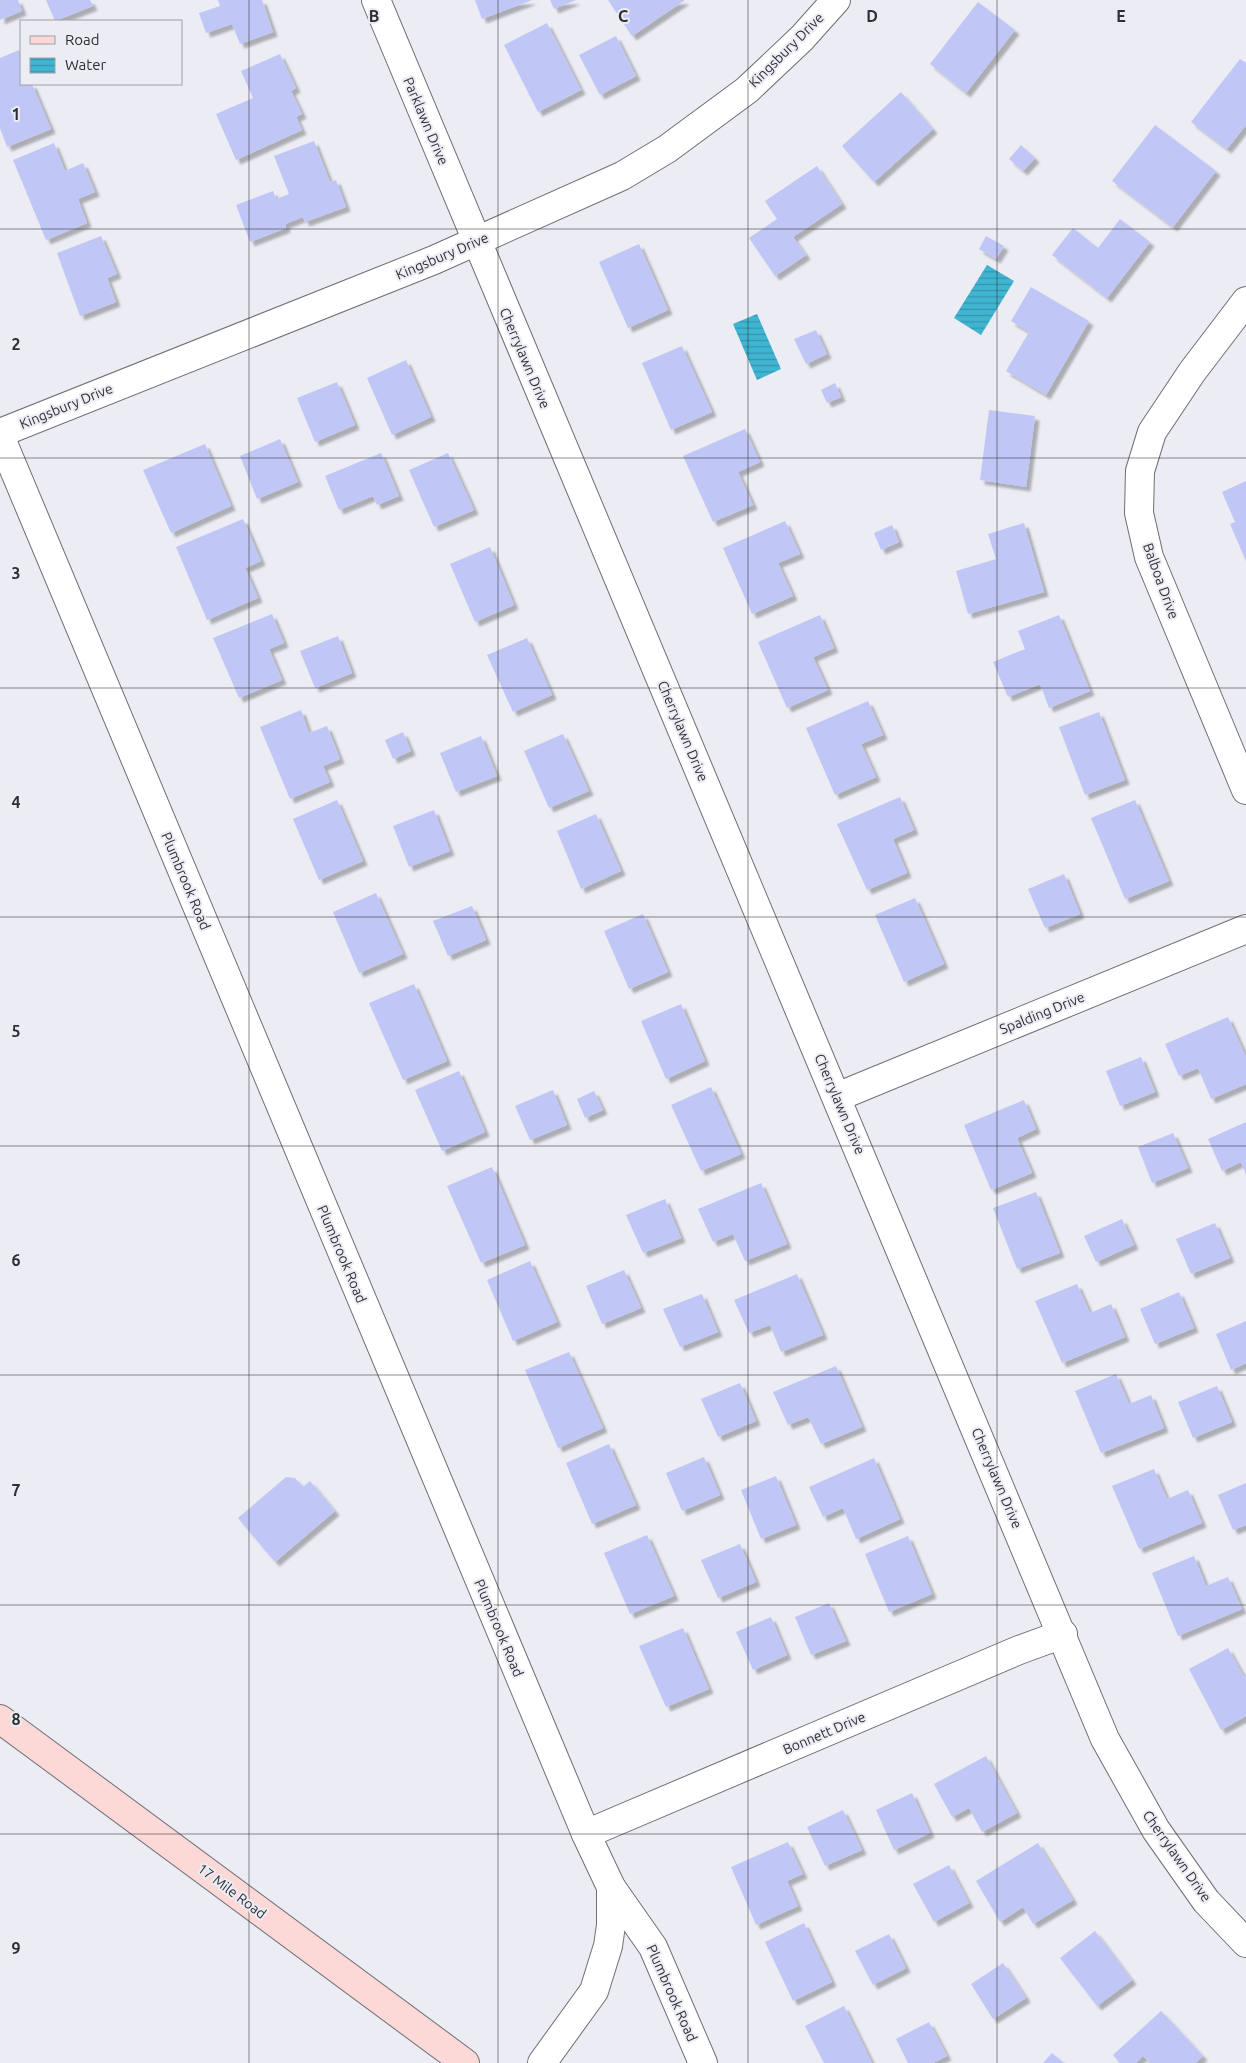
<svg xmlns="http://www.w3.org/2000/svg" width="1246" height="2063" font-family="Ubuntu,sans-serif">
	<defs>
		<pattern id="water-rules" width="6" height="5" patternUnits="userSpaceOnUse" patternTransform="scale(1.25)"><rect width="6" height="5" fill="#3fb5d2"/><path d="M0 2.5h6" fill="none" stroke="#3594ab"/></pattern>
		<filter id="shadow"><feDropShadow dx="4.5" dy="4.5" stdDeviation="1" flood-color="#0004"/></filter>
	</defs>
	<rect width="100%" height="100%" fill="#ebecf4"/>
	<g fill="url(#water-rules)">
		<path d="M987,265L1014,281L981,335L954,318Z"/>
		<path d="M757,314L781,369L757,380L733,324Z"/>
	</g>
	<g fill="#c0c7f6" filter="url(#shadow)">
		<path d="M0,0H18L22,11L0,20Z"/>
		<path d="M46,0H90L93,6L55,21Z"/>
		<path d="M218,0H262L273,32L240,44L232,24L206,33L199,13L220,6Z"/>
		<path d="M475,0H532L482,19Z"/>
		<path d="M550,0H576L554,9Z"/>
		<path d="M608,0H685L632,36Z"/>
		<path d="M978,2L1015,30L966,93L930,64Z"/>
		<path d="M547,23L581,90L538,112L504,45Z"/>
		<path d="M616,36L636,76L600,95L579,55Z"/>
		<path d="M19,50L21,56V84H32L51,129L7,147L0,128V58Z"/>
		<path d="M280,54L296,88L291,91L302,114L296,117L302,130L236,160L216,114L253,98L241,71Z"/>
		<path d="M1240,59L1246,63V125L1227,149L1191,122Z"/>
		<path d="M901,92L933,129L874,182L842,146Z"/>
		<path d="M1155,125L1216,171L1173,227L1112,181Z"/>
		<path d="M314,141L330,182L336,180L346,207L305,222L303,217L285,224L286,228L250,242L236,205L273,191L276,199L289,194L274,156Z"/>
		<path d="M54,143L65,171L83,163L95,192L78,199L87,223L46,240L13,160Z"/>
		<path d="M1021,145L1035,158L1023,171L1009,159Z"/>
		<path d="M817,166L842,204L793,237L806,255L775,276L749,238L777,219L765,201Z"/>
		<path d="M1120,219L1150,242L1107,298L1052,255L1073,228L1098,248Z"/>
		<path d="M101,236L117,274L107,278L116,302L80,316L57,253Z"/>
		<path d="M986,236L1004,246L996,259L979,249Z"/>
		<path d="M639,244L668,310L628,328L599,262Z"/>
		<path d="M1031,287L1089,321L1046,395L1006,371L1029,332L1011,321Z"/>
		<path d="M816,330L827,354L806,364L794,339Z"/>
		<path d="M682,346L712,412L671,430L642,363Z"/>
		<path d="M406,360L431,417L392,435L367,378Z"/>
		<path d="M337,382L355,425L315,442L297,398Z"/>
		<path d="M835,383L841,397L827,403L821,390Z"/>
		<path d="M989,410L1035,416L1026,487L980,480Z"/>
		<path d="M745,429L760,462L738,472L753,505L713,522L683,456Z"/>
		<path d="M280,439L298,482L257,499L240,456Z"/>
		<path d="M205,444L231,506L171,533L143,470Z"/>
		<path d="M381,453L399,496L377,505L373,496L339,510L325,476Z"/>
		<path d="M448,453L474,510L434,527L409,470Z"/>
		<path d="M1246,481V561L1230,524L1235,522L1222,492Z"/>
		<path d="M243,519L261,561L245,568L258,598L207,620L176,547Z"/>
		<path d="M785,521L800,554L778,563L793,596L752,614L723,548Z"/>
		<path d="M1024,523L1044,592L968,614L956,571L996,559L988,534Z"/>
		<path d="M892,525L899,542L881,550L874,533Z"/>
		<path d="M490,547L514,605L475,622L450,564Z"/>
		<path d="M272,614L284,643L269,649L282,680L239,698L213,638Z"/>
		<path d="M820,615L834,648L813,657L828,690L787,708L758,642Z"/>
		<path d="M1059,615L1090,691L1049,708L1040,684L1008,697L993,662L1025,649L1018,631Z"/>
		<path d="M338,636L352,673L315,688L300,651Z"/>
		<path d="M527,638L552,695L513,712L487,655Z"/>
		<path d="M868,701L883,735L861,744L876,777L835,795L806,728Z"/>
		<path d="M301,710L309,733L327,726L340,759L323,766L330,782L290,799L260,727Z"/>
		<path d="M1099,712L1125,780L1085,795L1059,727Z"/>
		<path d="M403,732L411,751L393,759L385,740Z"/>
		<path d="M563,734L589,791L549,808L524,751Z"/>
		<path d="M481,736L497,776L456,792L440,753Z"/>
		<path d="M900,797L914,830L893,839L907,873L867,890L837,824Z"/>
		<path d="M337,800L363,861L319,880L293,819Z"/>
		<path d="M1135,800L1169,881L1125,899L1091,818Z"/>
		<path d="M434,810L450,851L409,867L393,826Z"/>
		<path d="M596,814L621,871L581,889L557,831Z"/>
		<path d="M1064,874L1080,914L1045,928L1028,889Z"/>
		<path d="M376,893L403,954L359,973L333,912Z"/>
		<path d="M915,898L944,964L904,982L875,915Z"/>
		<path d="M472,906L486,940L448,956L433,921Z"/>
		<path d="M643,914L668,972L629,989L604,931Z"/>
		<path d="M414,984L447,1061L403,1080L369,1003Z"/>
		<path d="M681,1004L705,1061L666,1079L641,1021Z"/>
		<path d="M1228,1017L1246,1057V1084L1211,1099L1198,1068L1179,1076L1165,1044Z"/>
		<path d="M1141,1057L1155,1092L1120,1106L1106,1071Z"/>
		<path d="M459,1071L485,1132L442,1151L415,1090Z"/>
		<path d="M711,1087L741,1154L701,1171L671,1105Z"/>
		<path d="M553,1090L567,1125L530,1140L515,1106Z"/>
		<path d="M594,1091L603,1110L585,1118L577,1099Z"/>
		<path d="M1024,1100L1036,1129L1017,1138L1032,1173L991,1190L964,1125Z"/>
		<path d="M1246,1122V1175L1241,1162L1222,1171L1208,1139Z"/>
		<path d="M1173,1133L1188,1168L1152,1183L1138,1147Z"/>
		<path d="M492,1167L525,1245L481,1263L447,1186Z"/>
		<path d="M761,1183L787,1244L745,1261L733,1234L713,1242L698,1209Z"/>
		<path d="M1036,1192L1060,1253L1017,1269L993,1208Z"/>
		<path d="M665,1199L681,1238L643,1253L626,1215Z"/>
		<path d="M1122,1219L1134,1245L1096,1262L1084,1236Z"/>
		<path d="M1215,1223L1230,1258L1191,1274L1176,1239Z"/>
		<path d="M530,1261L557,1322L513,1341L487,1280Z"/>
		<path d="M624,1270L641,1308L602,1324L586,1286Z"/>
		<path d="M797,1274L823,1335L781,1352L770,1325L749,1333L734,1300Z"/>
		<path d="M1077,1284L1090,1313L1111,1304L1125,1337L1062,1363L1035,1301Z"/>
		<path d="M1179,1292L1194,1328L1155,1344L1140,1309Z"/>
		<path d="M702,1294L718,1332L680,1347L663,1309Z"/>
		<path d="M1246,1321V1363L1231,1370L1216,1334Z"/>
		<path d="M569,1352L603,1428L558,1448L525,1370Z"/>
		<path d="M836,1366L862,1427L821,1444L808,1417L788,1425L773,1392Z"/>
		<path d="M1116,1374L1129,1404L1151,1395L1164,1428L1101,1453L1075,1391Z"/>
		<path d="M740,1383L756,1421L718,1437L701,1399Z"/>
		<path d="M1217,1386L1232,1422L1193,1438L1178,1402Z"/>
		<path d="M609,1444L636,1505L592,1524L566,1463Z"/>
		<path d="M704,1457L720,1495L682,1511L666,1473Z"/>
		<path d="M874,1458L900,1519L856,1539L843,1508L823,1517L809,1487Z"/>
		<path d="M1154,1469L1167,1499L1188,1490L1202,1523L1139,1549L1112,1486Z"/>
		<path d="M776,1476L796,1525L761,1539L741,1490Z"/>
		<path d="M286,1477L295,1478L303,1487L310,1481L335,1511L275,1562L238,1518Z"/>
		<path d="M1246,1483V1525L1233,1530L1218,1495Z"/>
		<path d="M647,1535L674,1596L630,1614L604,1553Z"/>
		<path d="M908,1536L932,1594L889,1612L865,1554Z"/>
		<path d="M740,1544L756,1582L718,1598L701,1560Z"/>
		<path d="M1194,1556L1206,1586L1228,1577L1242,1609L1178,1636L1152,1573Z"/>
		<path d="M829,1603L846,1641L811,1655L795,1617Z"/>
		<path d="M771,1617L787,1655L753,1670L736,1632Z"/>
		<path d="M683,1628L709,1689L666,1707L639,1646Z"/>
		<path d="M1228,1648L1244,1677L1246,1676V1716L1221,1730L1189,1669Z"/>
		<path d="M986,1756L1017,1813L982,1832L969,1808L952,1817L934,1784Z"/>
		<path d="M912,1793L930,1833L894,1850L876,1810Z"/>
		<path d="M843,1810L862,1850L825,1866L807,1827Z"/>
		<path d="M788,1842L803,1874L787,1881L798,1906L756,1925L731,1867Z"/>
		<path d="M1038,1843L1073,1900L1033,1924L1023,1907L1000,1922L976,1881Z"/>
		<path d="M949,1865L969,1903L934,1922L913,1884Z"/>
		<path d="M804,1923L832,1982L793,2001L765,1942Z"/>
		<path d="M1095,1931L1132,1980L1097,2006L1060,1958Z"/>
		<path d="M889,1934L906,1968L873,1985L855,1951Z"/>
		<path d="M1003,1963L1026,1998L993,2019L971,1984Z"/>
		<path d="M844,2006L872,2063H824L805,2026Z"/>
		<path d="M1161,2011L1203,2056L1195,2063H1150L1143,2056L1136,2063H1120L1113,2055Z"/>
		<path d="M929,2022L947,2056L933,2063H908L896,2039Z"/>
		<path d="M1052,2053L1064,2063H1043Z"/>
	</g>
	<g fill="none" stroke-linecap="round" stroke-linejoin="round">
		<g stroke="#6e6f75" stroke-width="30">
			<g id="street">
				<path d="M376,0L1105,1739L1156,1830L1206,1901L1246,1943"/>
				<path d="M1246,301L1192,372L1152,432L1140,471L1139,513L1149,557L1246,790"/>
				<path d="M0,433L434,260L622,176L667,149L747,90L802,38L836,0"/>
				<path d="M0,436L586,1834L611,1887L653,1947L703,2063"/>
				<path d="M837,1097L1246,929"/>
				<path d="M586,1834L1019,1650L1063,1634"/>
				<path d="M542,2063L594,1991L608,1946L611,1925V1887"/>
			</g>
		</g>
		<g stroke="#6e6f75" stroke-width="30">
			<path id="secondary" d="M0,1719L465,2063"/>
		</g>
		<use href="#street" stroke="#fff" stroke-width="28"/>
		<use href="#secondary" stroke="#fcd9d7" stroke-width="28"/>
	</g>
	<path fill="none" stroke="#2f2f32" stroke-width="1" stroke-opacity="0.55" d="M249,0V2063M498,0V2063M748,0V2063M997,0V2063M0,229H1246M0,458H1246M0,688H1246M0,917H1246M0,1146H1246M0,1375H1246M0,1605H1246M0,1834H1246"/>
	<g text-anchor="middle" stroke-width="4" stroke-linejoin="round" paint-order="stroke">
		<g font-size="14" fill="#2f2f32" stroke="#ebecf4">
			<text transform="translate(786 50) rotate(-45)" y="5">Kingsbury Drive</text>
			<text transform="translate(426 121) rotate(67)" y="5">Parklawn Drive</text>
			<text transform="translate(442 256) rotate(-23)" y="5">Kingsbury Drive</text>
			<text transform="translate(525 358) rotate(67)" y="5">Cherrylawn Drive</text>
			<text transform="translate(66 406) rotate(-22)" y="5">Kingsbury Drive</text>
			<text transform="translate(1161 581) rotate(70)" y="5">Balboa Drive</text>
			<text transform="translate(683 731) rotate(67)" y="5">Cherrylawn Drive</text>
			<text transform="translate(186 881) rotate(67)" y="5">Plumbrook Road</text>
			<text transform="translate(1042 1013) rotate(-22)" y="5">Spalding Drive</text>
			<text transform="translate(840 1104) rotate(67)" y="5">Cherrylawn Drive</text>
			<text transform="translate(342 1254) rotate(67)" y="5">Plumbrook Road</text>
			<text transform="translate(997 1478) rotate(67)" y="5">Cherrylawn Drive</text>
			<text transform="translate(499 1628) rotate(67)" y="5">Plumbrook Road</text>
			<text transform="translate(824 1733) rotate(-23)" y="5">Bonnett Drive</text>
			<text transform="translate(1177 1856) rotate(55)" y="5">Cherrylawn Drive</text>
			<text transform="translate(232 1891) rotate(37)" y="5">17 Mile Road</text>
			<text transform="translate(672 1993) rotate(66)" y="5">Plumbrook Road</text>
		</g>
	</g>
	<g font-size="16" text-anchor="middle" font-weight="bold" fill="#2f2f32" stroke="#ebecf4" stroke-width="4" stroke-linejoin="round" paint-order="stroke">
		<text x="374" y="22">B</text>
		<text x="623" y="22">C</text>
		<text x="872" y="22">D</text>
		<text x="1121" y="22">E</text>
		<text x="16" y="120">1</text>
		<text x="16" y="350">2</text>
		<text x="16" y="579">3</text>
		<text x="16" y="808">4</text>
		<text x="16" y="1037">5</text>
		<text x="16" y="1266">6</text>
		<text x="16" y="1496">7</text>
		<text x="16" y="1725">8</text>
		<text x="16" y="1954">9</text>
	</g>
	<rect x="20" y="20" width="162" height="65" fill="#ebecf4" stroke="#a0a0a6"/>
	<rect x="30" y="36" width="25" height="8" fill="#fcd9d7" stroke="#a0a0a6"/>
	<text x="65" y="45" font-size="15" fill="#2f2f32">Road</text>
	<rect x="30" y="58" width="25" height="15" fill="url(#water-rules)" stroke="#a0a0a6"/>
	<text x="65" y="70" font-size="15" fill="#2f2f32">Water</text>
</svg>
